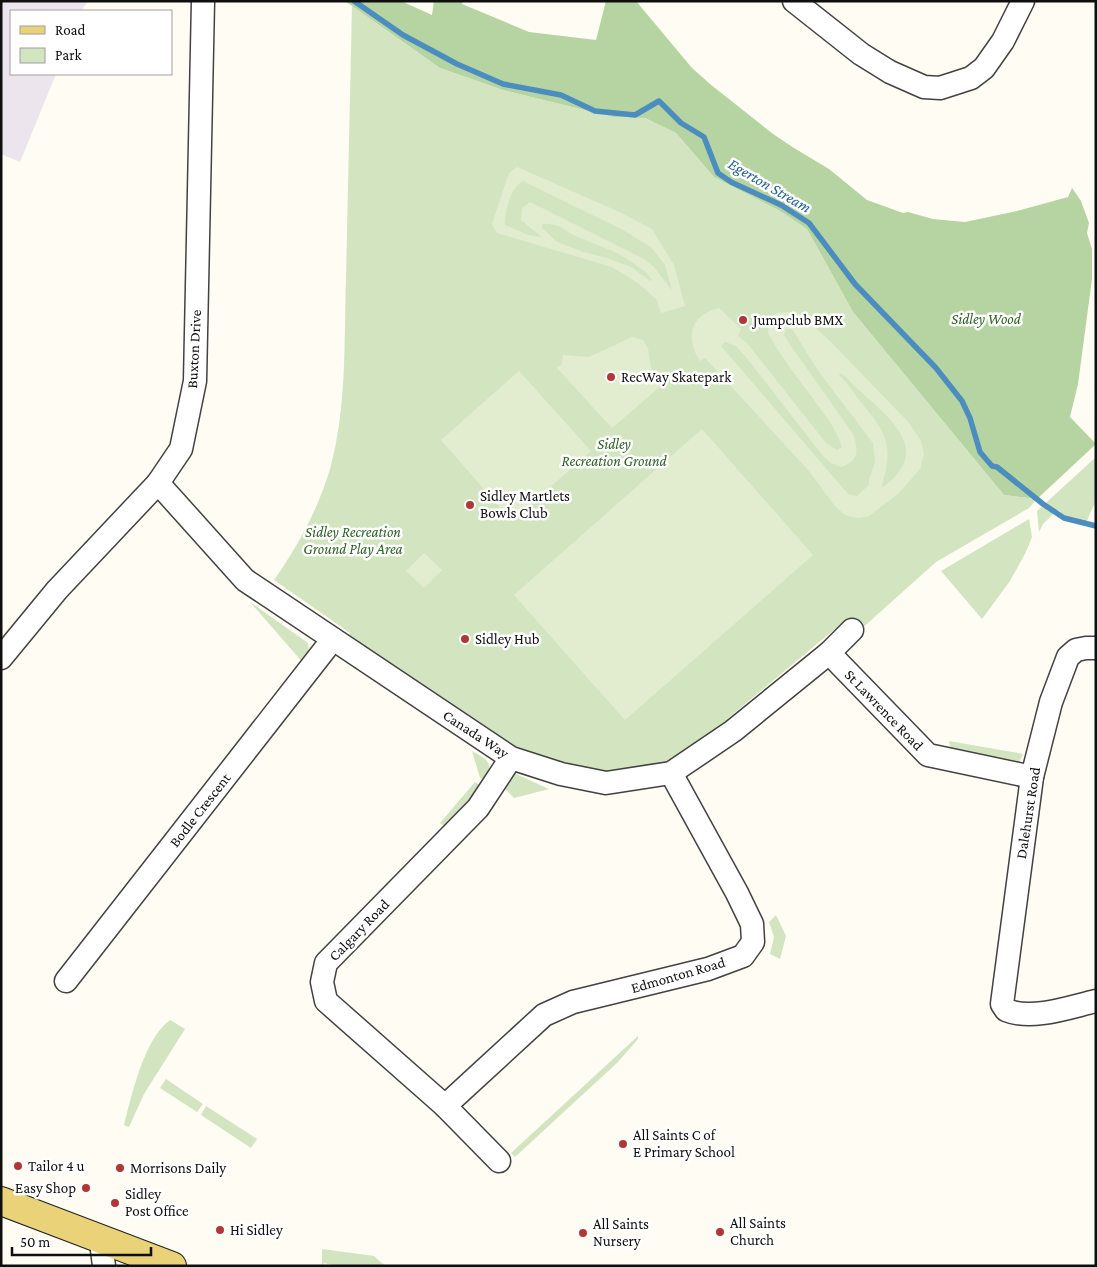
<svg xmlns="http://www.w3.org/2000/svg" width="1097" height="1267" font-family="'Crimson Pro',serif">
	<rect width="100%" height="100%" fill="#fefcf3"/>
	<path fill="#ece5ed" d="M1,1H88L81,11H11V74H56L20,162L1,154Z"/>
	<g fill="#d2e5c0">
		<path d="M352,6L440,68L503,90L613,117L645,118L676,133L714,177L780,211L807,229L853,312L1004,495L1037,499L1029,508L936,562L859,631L847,619L727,719L729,722L692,748L652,768L628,773L583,770L526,752L494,734L347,636L350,633L274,580C298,546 318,509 330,469C347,408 344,341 346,278C348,187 350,96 352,6Z"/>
		<path d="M1096,457V500L1086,523L1063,517L1060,511H1056L1043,524L1039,532L1037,511Z"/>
		<path d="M1029,519L1032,537L1026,552L1010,581L982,619L941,571Z"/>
		<path d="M250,602L308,643L309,654L304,664Z"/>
		<path d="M949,741L1023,754L1019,762L1003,760L951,750Z"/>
		<path d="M472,751C489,761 492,761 487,781L480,778Z"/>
		<path d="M516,774L549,789L514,798L503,787Z"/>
		<path d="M475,782L483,787L447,828L440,823Z"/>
		<path d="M776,915L786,936L780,959L770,954L774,937L769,922Z"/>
		<path d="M170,1020L185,1029L144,1094L129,1127L124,1125C132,1094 144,1039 170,1020Z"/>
		<path d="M638,1036V1039L618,1062L515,1157L511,1153Z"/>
		<path d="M166,1079L203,1104L197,1112L160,1088Z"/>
		<path d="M206,1106L257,1139L251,1148L201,1115Z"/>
		<path d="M322,1249L374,1256L385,1266H337L324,1263L322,1266Z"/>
	</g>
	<path fill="#b6d4a1" d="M345,1H401L432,15L434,1H462V4L529,32L596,40L606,1H636L692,68L710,84L773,134L794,148L829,169L867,200L903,213L908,212L933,219L965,222L1017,211L1068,197L1072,188L1081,201L1089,223L1087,233L1092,249V279L1078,384L1070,417L1096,444L1037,499L1004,495L853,312L807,229L780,211L714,177L676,133L645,118L613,117L503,90L440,68Z"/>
	<g fill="#e2edd0" fill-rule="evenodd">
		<path d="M517,167L617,211L652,229L674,265L685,306L661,313L657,300L638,283L612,267L497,233L492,224L509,173ZM523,181L623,230L651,247L665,265L672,290L653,266L644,259L530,202L522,208L521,220L542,237L528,235L505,225C505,211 510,188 523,181ZM551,224L561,227L573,235L615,252L632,262L647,273L652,280L650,281L631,267L607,258L583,252L557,242L542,228V224Z"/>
		<path d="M719,308L741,329L738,336L747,343L826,443L837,450L842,447C837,429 824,414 814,400C798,378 781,357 768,333L770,319L777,313L789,312L800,314L832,343L910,424L921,441L924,454L920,469L899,493L869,516L859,518L852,517L845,515L835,506L809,471L705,358L700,361C685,338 690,315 719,308ZM786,329H792L819,372L873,443L875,462L869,480V485L857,496L848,494L721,346L725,342L736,346L746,357L823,456L831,463L841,467C860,461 858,449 853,434L791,346L784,335ZM840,373L845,376C875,410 942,444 882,488C882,482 885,476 886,469C892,437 879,425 861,402C853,393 848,383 839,375Z"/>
		<path d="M632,337L643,340L648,349L651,368L662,385L612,428L557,368L562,364L563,355L589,357Z"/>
		<path d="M519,371L591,451L512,521L441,440Z"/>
		<path d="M702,429L813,555L625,720L514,595Z"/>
		<path d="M424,553L442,570L424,588L406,571Z"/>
	</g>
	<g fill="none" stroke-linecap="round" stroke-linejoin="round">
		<path stroke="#4c8dbf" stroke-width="5.5" d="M354,1L403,35L457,64L503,84L561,95L595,111L635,115L659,101L681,123L704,137L718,173L731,182L781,205L809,223L855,284L936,368L962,401L970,418L980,452L992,466L997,467L1043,504L1064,518L1096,526"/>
		<g stroke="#424242" stroke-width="25">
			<g id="minor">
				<path d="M794,1L861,54L890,72L924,87L940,88L971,78L984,68L1003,41L1023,1"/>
				<path d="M158,483L245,580L511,758L561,774L606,783L671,773L733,731L829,653L852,630"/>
				<path d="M1096,648H1086L1076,650L1068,657L1051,702L1032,777L1002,1004L1006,1010C1032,1021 1070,1007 1096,1001"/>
				<path d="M829,653L928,755L1032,777"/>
				<path d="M1,658L57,590L158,483L181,449L195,381L203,1"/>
				<path d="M66,981L333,639"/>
				<path d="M445,1106L544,1015L573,1002L708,969L743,956L753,942L752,924L737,893L671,773"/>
				<path d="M499,1161L445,1106L326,1001L322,982L326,963L478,808L511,758"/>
				<path d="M104,1266L102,1250L105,1241"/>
			</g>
		</g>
		<g stroke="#202020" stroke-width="30">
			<path id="major" d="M1,1201L172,1266"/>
		</g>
		<use href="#minor" stroke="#fff" stroke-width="22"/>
		<use href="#major" stroke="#e9d277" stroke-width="28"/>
	</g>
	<g fill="#b13637" stroke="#fff" stroke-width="2">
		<circle cx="743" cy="320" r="5"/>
		<circle cx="611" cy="377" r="5"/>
		<circle cx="470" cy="505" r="5"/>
		<circle cx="465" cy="639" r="5"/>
		<circle cx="623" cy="1144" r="5"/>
		<circle cx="18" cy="1166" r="5"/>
		<circle cx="120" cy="1168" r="5"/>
		<circle cx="86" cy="1188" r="5"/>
		<circle cx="115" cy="1203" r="5"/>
		<circle cx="220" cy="1230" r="5"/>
		<circle cx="720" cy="1232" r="5"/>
		<circle cx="583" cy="1233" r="5"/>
	</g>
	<g text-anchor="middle" stroke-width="5" stroke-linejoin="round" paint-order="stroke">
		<g font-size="15" font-style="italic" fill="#306126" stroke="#fff">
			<text x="986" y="324">Sidley Wood</text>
			<text x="614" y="449">Sidley<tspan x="614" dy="17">Recreation Ground</tspan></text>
			<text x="353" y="537">Sidley Recreation<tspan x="353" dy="17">Ground Play Area</tspan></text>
		</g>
		<g font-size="15" fill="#0f0f0f" stroke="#fff" text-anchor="start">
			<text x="753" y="325">Jumpclub BMX</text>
			<text x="621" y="382">RecWay Skatepark</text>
			<text x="480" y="501">Sidley Martlets<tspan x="480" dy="17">Bowls Club</tspan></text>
			<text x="475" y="644">Sidley Hub</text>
			<text x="633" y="1140">All Saints C of<tspan x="633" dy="17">E Primary School</tspan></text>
			<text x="28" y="1171">Tailor 4 u</text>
			<text x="130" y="1173">Morrisons Daily</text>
			<text x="76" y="1193" text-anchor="end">Easy Shop</text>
			<text x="125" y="1199">Sidley<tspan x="125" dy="17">Post Office</tspan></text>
			<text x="730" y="1228">All Saints<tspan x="730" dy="17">Church</tspan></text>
			<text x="593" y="1229">All Saints<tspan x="593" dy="17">Nursery</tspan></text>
			<text x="230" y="1235">Hi Sidley</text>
		</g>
		<g font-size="15" fill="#0f0f0f" stroke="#fff">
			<text transform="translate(194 349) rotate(-87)" y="5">Buxton Drive</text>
			<text transform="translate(884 710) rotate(46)" y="5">St Lawrence Road</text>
			<text transform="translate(476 734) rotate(33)" y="5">Canada Way</text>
			<text transform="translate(200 810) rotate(-52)" y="5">Bodle Crescent</text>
			<text transform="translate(1028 813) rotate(-81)" y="5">Dalehurst Road</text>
			<text transform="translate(359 930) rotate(-46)" y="5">Calgary Road</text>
			<text transform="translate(678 975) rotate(-16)" y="5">Edmonton Road</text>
		</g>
		<g font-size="16" font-style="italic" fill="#266094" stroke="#fff">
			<text transform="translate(770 185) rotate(30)" y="6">Egerton Stream</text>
		</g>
	</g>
	<rect width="1097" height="1267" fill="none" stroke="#0f0f0f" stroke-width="5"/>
	<rect x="10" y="10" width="162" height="65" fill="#ffffff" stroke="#9f9f9f"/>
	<rect x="20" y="26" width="25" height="8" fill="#e9d277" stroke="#9f9f9f"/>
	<text x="55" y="35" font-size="15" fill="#0f0f0f">Road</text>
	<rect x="20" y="48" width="25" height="15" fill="#d2e5c0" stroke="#9f9f9f"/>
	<text x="55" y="60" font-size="15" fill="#0f0f0f">Park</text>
	<path d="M12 1247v8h139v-8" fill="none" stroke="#0f0f0f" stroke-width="2.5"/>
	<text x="20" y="1247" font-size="15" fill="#0f0f0f" stroke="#ffffff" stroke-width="4" paint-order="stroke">50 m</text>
</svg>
